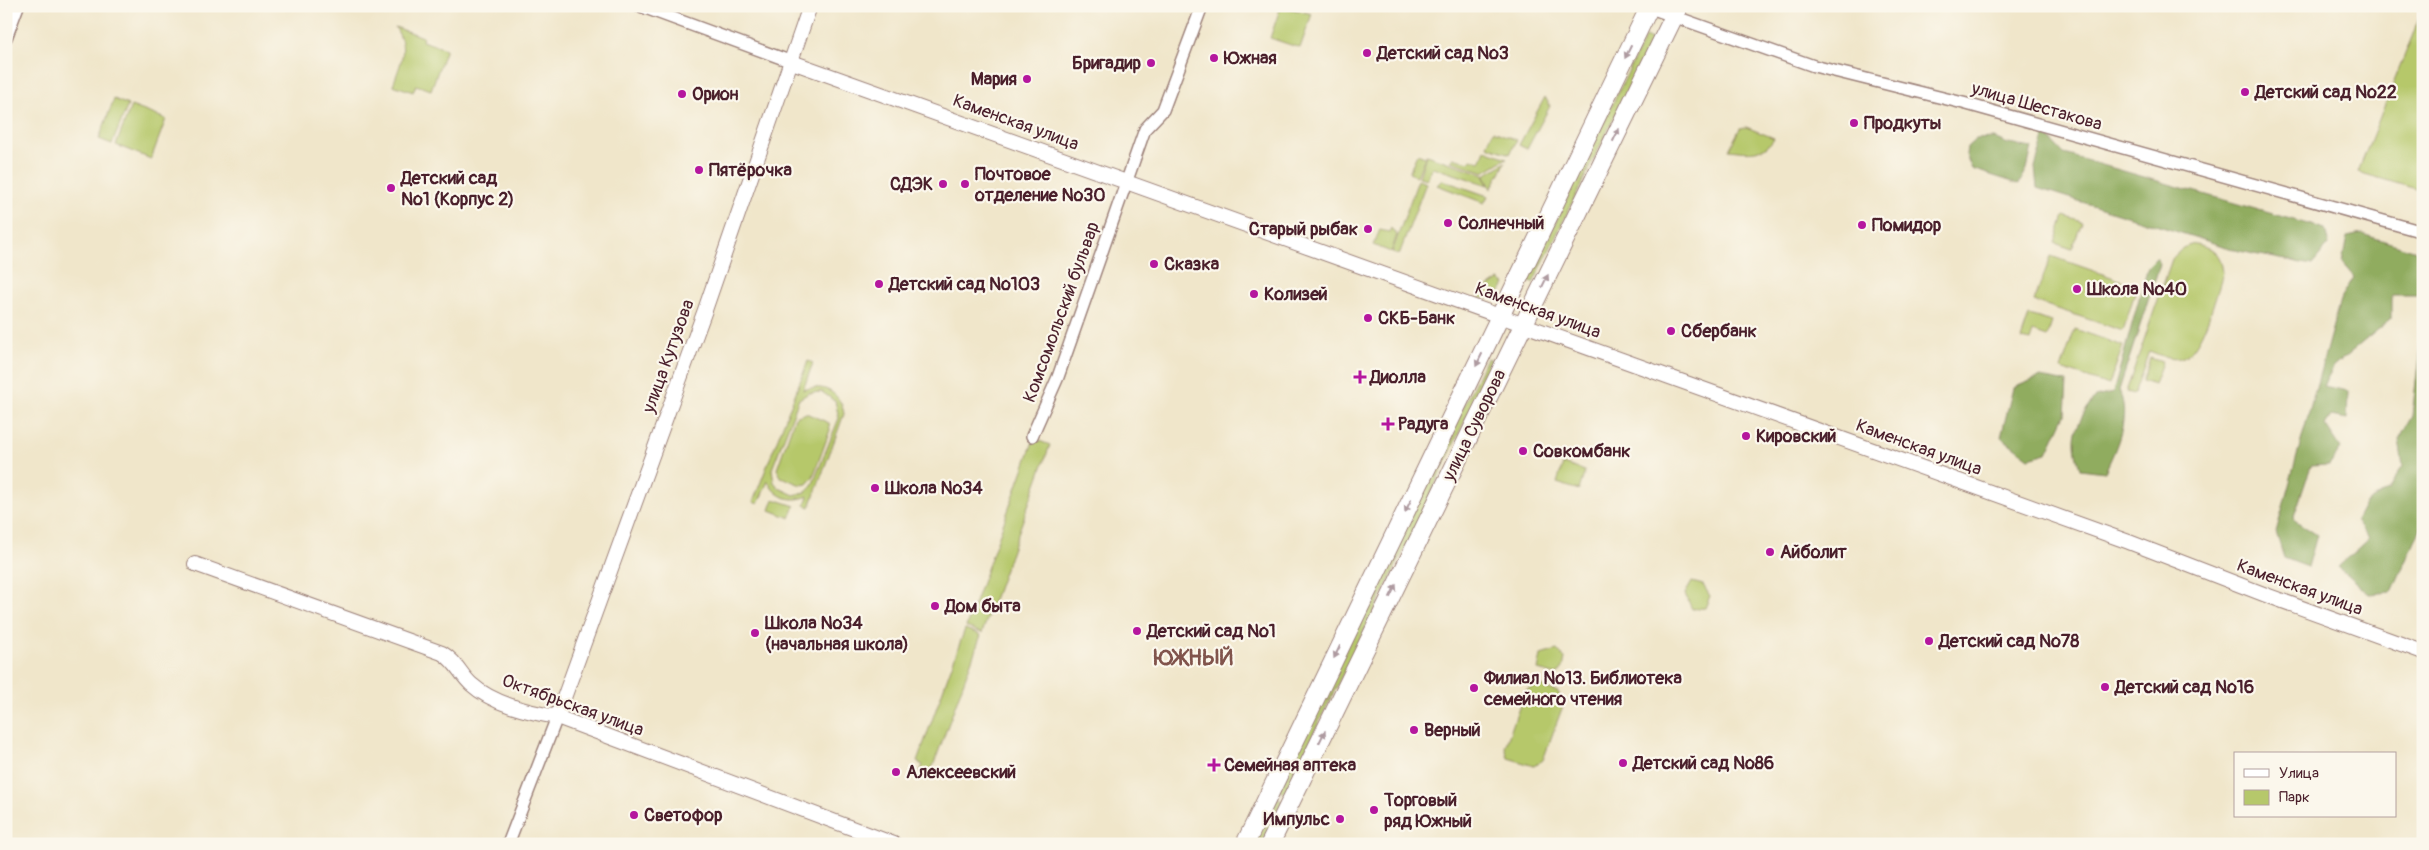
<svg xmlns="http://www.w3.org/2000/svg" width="2429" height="850" font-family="Pangolin,sans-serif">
	<rect width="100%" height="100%" fill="#fbf7ec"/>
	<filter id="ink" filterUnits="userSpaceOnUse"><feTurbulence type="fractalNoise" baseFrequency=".02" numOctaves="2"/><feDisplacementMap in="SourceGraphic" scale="10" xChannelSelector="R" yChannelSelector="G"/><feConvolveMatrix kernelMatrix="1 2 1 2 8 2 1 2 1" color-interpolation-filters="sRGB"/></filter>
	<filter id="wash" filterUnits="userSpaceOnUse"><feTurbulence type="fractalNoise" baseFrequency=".0096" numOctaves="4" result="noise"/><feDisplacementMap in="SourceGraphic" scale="20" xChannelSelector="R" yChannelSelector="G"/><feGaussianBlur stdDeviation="1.12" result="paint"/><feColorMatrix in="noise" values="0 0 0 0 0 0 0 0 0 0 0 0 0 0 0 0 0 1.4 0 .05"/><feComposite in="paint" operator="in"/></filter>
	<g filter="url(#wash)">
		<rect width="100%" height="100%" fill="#f0e6ca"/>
		<g fill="#b6c86b" stroke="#80744b" fill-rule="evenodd">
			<path d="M1284,7L1312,14L1300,48L1270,38L1280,9Z"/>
			<path d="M2423,9V191L2358,172Z"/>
			<path d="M395,27L423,37L422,41L446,49L431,90L416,85L413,92L393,85C401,62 409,49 395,27Z"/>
			<path d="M1645,37L1652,40L1533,283L1527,281Z"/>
			<path d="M1545,97L1550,106L1527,149L1519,145Z"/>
			<path d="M114,99L128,105L112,144L99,139Z"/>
			<path d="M131,106L166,119L151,159L116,145Z"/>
			<path d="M1746,127L1774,138C1764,155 1747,152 1729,150L1740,128Z"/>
			<path d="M1493,131L1517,140L1510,154L1487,146Z"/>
			<path d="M1485,150L1507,158L1484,172L1451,161L1453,158L1469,162L1471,159L1480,162Z"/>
			<path d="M1417,154L1425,157L1417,176L1409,173Z"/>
			<path d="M1426,155L1484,174L1488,185L1432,167L1427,179L1419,177Z"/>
			<path d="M1506,162L1491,189L1485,175Z"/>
			<path d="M1418,180L1426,183L1399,255L1392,252Z"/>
			<path d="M1442,180L1488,196L1484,203L1437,185Z"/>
			<path d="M2064,216L2082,222L2072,249L2055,243Z"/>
			<path d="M1391,228L1397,235L1391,252L1373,245L1380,230L1389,232Z"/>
			<path d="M2197,244C2213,248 2222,256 2223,273C2216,294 2202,354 2180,358C2169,361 2159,354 2149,351L2134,394L2126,392L2172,259C2180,250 2185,245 2197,244Z"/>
			<path d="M2051,256L2137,286L2123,331L2034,301Z"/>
			<path d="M1499,280L1505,284C1500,294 1491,302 1479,297L1482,291Z"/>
			<path d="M2029,315L2052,322L2047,337L2033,332L2030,341L2021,339Z"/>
			<path d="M2075,329L2123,346L2109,385L2061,369Z"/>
			<path d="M1487,358L1493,360L1410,538L1284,793L1277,790Z"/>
			<path d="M2150,358L2162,362L2154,385L2142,381Z"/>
			<path d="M808,361L813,363L803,390C823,383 841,392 844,414L810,507L805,505L808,496C792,503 775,498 768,481L758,504L753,502ZM822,392L835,401L839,418L812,486L806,492L794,495L779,488L774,482L772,469L799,399L809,393Z"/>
			<path d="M806,413L829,423L830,430L813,477L807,484L801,485L781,477L777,469L795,417Z"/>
			<path d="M1034,439L1050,445L982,633L966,627Z"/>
			<path d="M1563,464L1585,471L1579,490L1557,483Z"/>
			<path d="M774,499L795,506L790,518L770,510Z"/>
			<path d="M1692,582L1703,585L1710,596L1705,608L1692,609L1685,594Z"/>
			<path d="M965,629L981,635L928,780L918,776L923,765L917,762Z"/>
			<path d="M1557,650L1565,658L1563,668L1557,675L1538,670L1541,655Z"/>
			<path d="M1537,685L1558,692L1564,703L1543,760L1534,766L1508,758L1505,747L1525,691Z"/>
			<path d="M1274,796L1282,800L1261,844H1251Z"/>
		</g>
		<g fill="#90ac5f" stroke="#6d6645">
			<path d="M2045,134L2064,154L2325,229L2329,245L2312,265L2239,251L2037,188L2035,167Z"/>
			<path d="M1994,138L2008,144L2032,148L2027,169L2019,184L1972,169L1966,155L1967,147L1976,139Z"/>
			<path d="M2362,234L2423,253V295H2392V318L2334,366L2323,386L2348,391L2347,419L2331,416L2325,425L2341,449L2329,465L2311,466L2293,519L2317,535L2308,567L2284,558L2276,532L2340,300L2354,277L2342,263L2347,237Z"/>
			<path d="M2157,257L2160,264L2119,390C2131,418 2117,446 2105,472L2080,469C2070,435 2075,426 2095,397L2113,393L2148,266Z"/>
			<path d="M2423,321V521L2392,592L2369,594L2338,567L2369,539L2356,521L2365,504L2389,489L2403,466L2399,439L2412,416Z"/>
			<path d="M2040,377L2067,382L2065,415L2047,453L2029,458L2001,437L2013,388Z"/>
		</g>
	</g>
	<g filter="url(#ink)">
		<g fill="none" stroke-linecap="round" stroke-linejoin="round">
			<g stroke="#9d827a" stroke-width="14">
				<g id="minor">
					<path d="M640,6L792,62"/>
					<path d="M1645,6L1814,66L1963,103L2423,232"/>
					<path d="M6,38L18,6"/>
					<path d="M1032,436L1058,377L1145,129L1163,110L1202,6"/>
					<path d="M508,844L557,717"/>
				</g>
			</g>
			<g stroke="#9d827a" stroke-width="16">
				<g id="tertiary">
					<path d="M792,62L2129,542L2266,595L2423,652"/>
					<path d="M195,564L442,653C456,661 460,674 471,684C493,704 528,712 557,717L894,844"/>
					<path d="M557,717L705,310L810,6"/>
				</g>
			</g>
			<g stroke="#9d827a" stroke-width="20">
				<g id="primary">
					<path d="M1245,844L1650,6"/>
					<path d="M1270,844L1679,6"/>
				</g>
			</g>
			<use href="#minor" stroke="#fff" stroke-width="11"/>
			<use href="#tertiary" stroke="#fff" stroke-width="14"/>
			<use href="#primary" stroke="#fff" stroke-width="18"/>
		</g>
		<defs><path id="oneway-solid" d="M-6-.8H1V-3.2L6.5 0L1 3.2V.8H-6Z" transform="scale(1.25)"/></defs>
		<g fill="#ae9aa0">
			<use href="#oneway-solid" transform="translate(1628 52) rotate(116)"/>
			<use href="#oneway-solid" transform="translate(1616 135) rotate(-64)"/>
			<use href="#oneway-solid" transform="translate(1545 281) rotate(-64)"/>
			<use href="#oneway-solid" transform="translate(1479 360) rotate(116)"/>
			<use href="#oneway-solid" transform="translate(1408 506) rotate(116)"/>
			<use href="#oneway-solid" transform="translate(1393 591) rotate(-64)"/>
			<use href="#oneway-solid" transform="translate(1337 652) rotate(116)"/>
			<use href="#oneway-solid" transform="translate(1322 737) rotate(-64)"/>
		</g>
	</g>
	<g fill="#b5179e" stroke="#fbf7ec" stroke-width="2">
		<circle cx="1367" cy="53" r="5"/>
		<circle cx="1214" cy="58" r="5"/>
		<circle cx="1151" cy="63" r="5"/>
		<circle cx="1027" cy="79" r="5"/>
		<circle cx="2245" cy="92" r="5"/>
		<circle cx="682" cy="94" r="5"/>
		<circle cx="1854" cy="123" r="5"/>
		<circle cx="699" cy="170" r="5"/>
		<circle cx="943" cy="184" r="5"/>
		<circle cx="965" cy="184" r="5"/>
		<circle cx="391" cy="188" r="5"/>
		<circle cx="1448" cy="223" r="5"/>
		<circle cx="1862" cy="225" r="5"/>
		<circle cx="1368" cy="229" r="5"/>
		<circle cx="1154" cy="264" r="5"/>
		<circle cx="879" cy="284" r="5"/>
		<circle cx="2077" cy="289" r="5"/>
		<circle cx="1254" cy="294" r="5"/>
		<circle cx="1368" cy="318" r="5"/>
		<circle cx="1671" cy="331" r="5"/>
		<path d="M1357.5 369.5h5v5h5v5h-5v5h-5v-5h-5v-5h5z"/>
		<path d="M1385.5 416.5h5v5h5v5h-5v5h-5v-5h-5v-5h5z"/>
		<circle cx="1746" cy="436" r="5"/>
		<circle cx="1523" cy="451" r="5"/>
		<circle cx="875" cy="488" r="5"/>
		<circle cx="1770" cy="552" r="5"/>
		<circle cx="935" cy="606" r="5"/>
		<circle cx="1137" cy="631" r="5"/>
		<circle cx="755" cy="633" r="5"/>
		<circle cx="1929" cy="641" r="5"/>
		<circle cx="2105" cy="687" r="5"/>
		<circle cx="1474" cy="688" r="5"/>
		<circle cx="1414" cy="730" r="5"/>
		<circle cx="1623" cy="763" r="5"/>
		<path d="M1211.5 757.5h5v5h5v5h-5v5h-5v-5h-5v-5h5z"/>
		<circle cx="896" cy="772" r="5"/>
		<circle cx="1374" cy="810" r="5"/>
		<circle cx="634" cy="815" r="5"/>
		<circle cx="1340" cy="819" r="5"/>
	</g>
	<g text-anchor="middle" stroke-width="4.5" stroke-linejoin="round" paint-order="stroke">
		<g font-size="18" font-weight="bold" fill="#4a1f2b" stroke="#fbf7ec" text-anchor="start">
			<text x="1377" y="59">Детский сад №3</text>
			<text x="1224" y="64">Южная</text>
			<text x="1141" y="69" text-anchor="end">Бригадир</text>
			<text x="1017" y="85" text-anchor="end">Мария</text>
			<text x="2255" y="98">Детский сад №22</text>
			<text x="692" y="100">Орион</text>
			<text x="1864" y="129">Продкуты</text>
			<text x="709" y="176">Пятёрочка</text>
			<text x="975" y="180">Почтовое<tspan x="975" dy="21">отделение №30</tspan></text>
			<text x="401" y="184">Детский сад<tspan x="401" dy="21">№1 (Корпус 2)</tspan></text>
			<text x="933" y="190" text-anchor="end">СДЭК</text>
			<text x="1458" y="229">Солнечный</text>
			<text x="1872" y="231">Помидор</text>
			<text x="1358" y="235" text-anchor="end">Старый рыбак</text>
			<text x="1164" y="270">Сказка</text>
			<text x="889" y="290">Детский сад №103</text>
			<text x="2087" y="295">Школа №40</text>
			<text x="1264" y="300">Колизей</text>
			<text x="1378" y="324">СКБ-Банк</text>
			<text x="1681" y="337">Сбербанк</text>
			<text x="1370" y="383">Диолла</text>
			<text x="1398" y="430">Радуга</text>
			<text x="1756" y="442">Кировский</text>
			<text x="1533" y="457">Совкомбанк</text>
			<text x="885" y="494">Школа №34</text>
			<text x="1780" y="558">Айболит</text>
			<text x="945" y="612">Дом быта</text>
			<text x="765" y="629">Школа №34<tspan x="765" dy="21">(начальная школа)</tspan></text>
			<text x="1147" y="637">Детский сад №1</text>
			<text x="1939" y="647">Детский сад №78</text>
			<text x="1484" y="684">Филиал №13. Библиотека<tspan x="1484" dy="21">семейного чтения</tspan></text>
			<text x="2115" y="693">Детский сад №16</text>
			<text x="1424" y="736">Верный</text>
			<text x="1633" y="769">Детский сад №86</text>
			<text x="1224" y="771">Семейная аптека</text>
			<text x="906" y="778">Алексеевский</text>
			<text x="1384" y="806">Торговый<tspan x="1384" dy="21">ряд Южный</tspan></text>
			<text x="644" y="821">Светофор</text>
			<text x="1330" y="825" text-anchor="end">Импульс</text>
		</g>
		<g font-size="18" fill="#4a1f2b" stroke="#fbf7ec">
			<text transform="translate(2037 106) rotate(16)" y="6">улица Шестакова</text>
			<text transform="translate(1016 122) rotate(20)" y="6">Каменская улица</text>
			<text transform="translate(1538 310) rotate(20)" y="6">Каменская улица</text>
			<text transform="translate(1061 312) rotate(-70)" y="6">Комсомольский бульвар</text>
			<text transform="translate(668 356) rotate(-70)" y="6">улица Кутузова</text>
			<text transform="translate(1474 425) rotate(-64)" y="6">улица Суворова</text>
			<text transform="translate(1919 447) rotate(20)" y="6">Каменская улица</text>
			<text transform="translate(2300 587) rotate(20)" y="6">Каменская улица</text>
			<text transform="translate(573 705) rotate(20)" y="6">Октябрьская улица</text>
		</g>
		<g font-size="22" font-weight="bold" letter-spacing="1" fill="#81544c" stroke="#fbf7ec">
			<text x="1194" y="665">ЮЖНЫЙ</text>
		</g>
	</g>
	<rect width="2429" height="850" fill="none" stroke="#fbf7ec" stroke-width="25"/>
	<rect x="2234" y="752" width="162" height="65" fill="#fbf7ec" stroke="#b4a19f"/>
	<rect x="2244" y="769" width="25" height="8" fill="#ffffff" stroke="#b4a19f"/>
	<text x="2279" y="778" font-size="15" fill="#4a1f2b">Улица</text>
	<rect x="2244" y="790" width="25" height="15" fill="#b6c86b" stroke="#b4a19f"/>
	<text x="2279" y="802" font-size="15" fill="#4a1f2b">Парк</text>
</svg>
